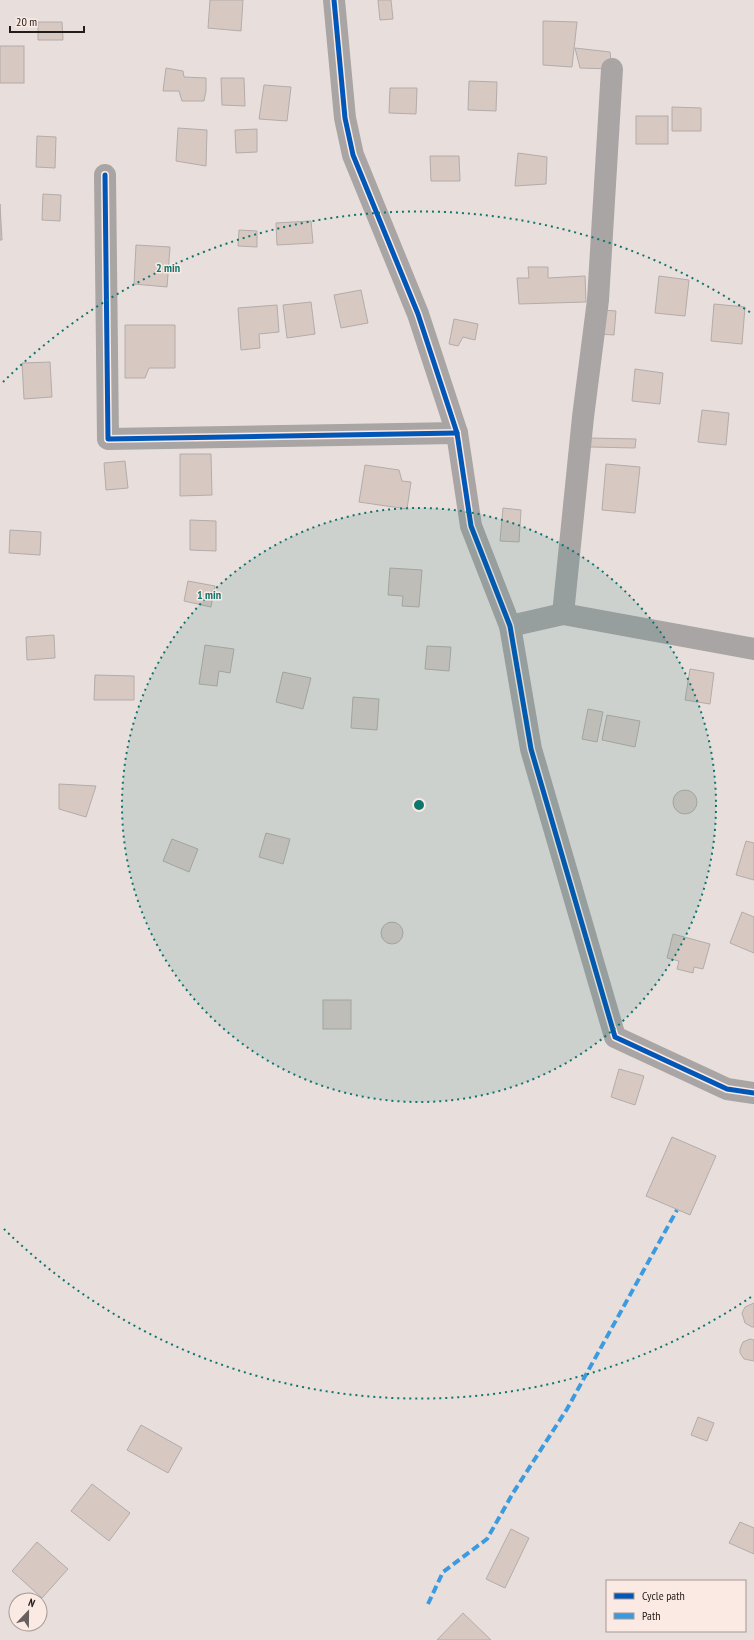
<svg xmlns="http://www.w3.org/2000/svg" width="754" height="1640" font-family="'PT Sans Narrow',sans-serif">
	<rect width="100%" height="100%" fill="#e8dfdc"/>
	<g fill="#d7c8c2" stroke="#b3acaa">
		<path d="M210,0H243L241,31L208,28Z"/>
		<path d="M378,0H391L393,19L380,20Z"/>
		<path d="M543,21L577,22L572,67L543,65Z"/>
		<path d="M38,22H62L63,40H38Z"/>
		<rect x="0" y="46" width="24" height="37"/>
		<path d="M575,48L610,52L612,69L580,68Z"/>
		<path d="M166,68L183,71L184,77L206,78V91L204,101H182L179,91H163Z"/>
		<path d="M221,78H244L245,106L222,105Z"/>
		<path d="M469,81L497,82L496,111L468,110Z"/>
		<path d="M264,85L291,87L287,121L259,119Z"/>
		<path d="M390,88H417L416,114L389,113Z"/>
		<path d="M672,107L701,108V131H672Z"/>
		<rect x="636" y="116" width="32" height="28"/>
		<path d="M178,128L207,130L206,166L176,161Z"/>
		<path d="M257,129V152L236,153L235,130Z"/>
		<path d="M37,136L56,137L55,168L36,167Z"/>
		<path d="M518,153L547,157L546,184L515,186Z"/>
		<path d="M430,156H459L460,181H431Z"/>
		<path d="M43,194L61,195L60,221L42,220Z"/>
		<path d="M0,204L2,240H0Z"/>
		<path d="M311,221L313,243L277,245L276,223Z"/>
		<path d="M239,230L257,231V247L238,246Z"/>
		<path d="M136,245L170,247L167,287L134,284Z"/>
		<path d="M528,267H548V278L585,276L586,302L519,304L517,278H529Z"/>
		<path d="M659,276L689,280L685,316L655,313Z"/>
		<path d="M361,290L368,323L341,328L334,295Z"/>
		<path d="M311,302L315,334L287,338L283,305Z"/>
		<path d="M714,304L745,307L742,344L711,341Z"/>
		<path d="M277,305L279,332L259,334L260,348L241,350L238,308Z"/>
		<path d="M603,310L616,311L614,335L600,334Z"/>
		<path d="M454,319L478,324L475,340L463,337L458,346L449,344Z"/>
		<path d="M125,325H175V368H149L145,378H125Z"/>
		<path d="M50,362L52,397L24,399L22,363Z"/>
		<path d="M635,369L663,373L660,404L632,401Z"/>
		<path d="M702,410L729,413L726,445L698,442Z"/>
		<path d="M590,438L636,439L635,448L590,447Z"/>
		<path d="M180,454H211L212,495L180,496Z"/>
		<path d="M125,461L128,488L106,490L104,463Z"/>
		<path d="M606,464L640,467L635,513L602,510Z"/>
		<path d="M365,465L399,470L402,481L411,482L407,509L359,502Z"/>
		<path d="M503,508L521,510L519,542L500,541Z"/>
		<path d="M190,520L216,521V551L190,550Z"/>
		<path d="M10,530L41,532L40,555L9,553Z"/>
		<path d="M390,568L422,570L419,607L402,606L403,596L388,595Z"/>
		<path d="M188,581L215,586L211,607L184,601Z"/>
		<path d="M54,635L55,658L27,660L26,637Z"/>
		<path d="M205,645L234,649L230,673L219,671L217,686L199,684Z"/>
		<path d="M427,646L451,647L449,671L425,669Z"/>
		<path d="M690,669L714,673L710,704L685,700Z"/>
		<path d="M283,672L311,678L303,709L276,702Z"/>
		<path d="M95,675L134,676V700H94Z"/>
		<path d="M353,697L379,699L377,730L351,728Z"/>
		<path d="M588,709L603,712L597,742L582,739Z"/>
		<path d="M607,715L640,721L635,747L602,740Z"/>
		<path d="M59,784L96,786L86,817L59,809Z"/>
		<circle cx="685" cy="802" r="12"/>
		<path d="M266,833L290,839L283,864L259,857Z"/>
		<path d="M172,839L198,849L189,872L163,861Z"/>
		<path d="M746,841L754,843V880L736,875Z"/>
		<path d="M742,912L754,917V953L730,943Z"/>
		<circle cx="392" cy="933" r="11"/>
		<path d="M673,934L710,944L703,969L694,967L693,973L677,969L679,961L667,958Z"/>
		<rect x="323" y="1000" width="28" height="29"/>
		<path d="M619,1069L644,1076L635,1105L611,1097Z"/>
		<path d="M672,1137L716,1156L690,1215L646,1196Z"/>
		<path d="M754,1303V1327H752L745,1323L742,1313L745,1307Z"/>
		<path d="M750,1339L754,1340V1361L744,1359L740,1353V1349L743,1342Z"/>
		<path d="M698,1417L714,1423L707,1441L691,1435Z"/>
		<path d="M141,1425L182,1448L168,1473L127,1450Z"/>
		<path d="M92,1484L130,1513L109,1541L71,1511Z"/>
		<path d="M740,1522L754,1528V1554L729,1543Z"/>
		<path d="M511,1529L529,1538L505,1588L486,1579Z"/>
		<path d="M37,1542L68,1569L42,1598L12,1571Z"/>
		<path d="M463,1613L491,1640H437Z"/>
	</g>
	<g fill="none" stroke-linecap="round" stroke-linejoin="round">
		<g stroke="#a9a5a4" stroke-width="22">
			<path d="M334,0L345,118L353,155L418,314L457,433L471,526L510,626L531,749L615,1037L727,1089L754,1093"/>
			<path d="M105,175L108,439L457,433"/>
			<path d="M563,614L583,417L598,300L612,69"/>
			<path d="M510,626L563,614L754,649"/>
		</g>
		<path stroke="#3c9bdf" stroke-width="4" stroke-dasharray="8 4" stroke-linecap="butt" d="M428,1604L443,1572L487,1539L513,1493L567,1409L677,1210"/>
		<g stroke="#fbe9e3" stroke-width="8">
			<g id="cycleway">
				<path d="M334,0L345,118L353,155L418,314L457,433L471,526L510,626L531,749L615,1037L727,1089L754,1093"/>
				<path d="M105,175L108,439L457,433"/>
			</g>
		</g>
		<use href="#cycleway" stroke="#0057b8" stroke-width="5"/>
	</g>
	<circle cx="419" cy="805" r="297" fill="#0f766e" fill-opacity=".12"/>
	<g fill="none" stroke="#0f766e" stroke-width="2" stroke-dasharray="2 4">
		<circle cx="419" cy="805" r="297"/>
		<path d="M751 1297A593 593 0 0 1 3 1228M3 382A593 593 0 0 1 751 313"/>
	</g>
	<circle cx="419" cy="805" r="6" fill="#0f766e" stroke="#fbe9e3" stroke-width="2"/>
	<g font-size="12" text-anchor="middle" font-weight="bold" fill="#0f766e" stroke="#fbe9e3" stroke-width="3" stroke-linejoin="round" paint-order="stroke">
		<text x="168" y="272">2 min</text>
		<text x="209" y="599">1 min</text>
	</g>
	<rect x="606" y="1580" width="140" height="52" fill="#fbe9e3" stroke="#a49793"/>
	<rect x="614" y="1593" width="20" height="6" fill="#0057b8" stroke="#a49793"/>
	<text x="642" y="1600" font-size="12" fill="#221c1a">Cycle path</text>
	<rect x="614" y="1613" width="20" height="6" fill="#3c9bdf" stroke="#a49793"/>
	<text x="642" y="1620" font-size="12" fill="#221c1a">Path</text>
	<g transform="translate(28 1612) rotate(22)"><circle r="19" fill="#fbe9e3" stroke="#a49793"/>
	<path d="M0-3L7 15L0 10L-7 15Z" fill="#67605e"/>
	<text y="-6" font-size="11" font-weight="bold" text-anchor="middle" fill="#221c1a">N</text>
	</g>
	<path d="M10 26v6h74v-6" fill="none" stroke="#221c1a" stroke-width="2"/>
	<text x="16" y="26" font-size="12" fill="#221c1a" stroke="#fbe9e3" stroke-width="3" paint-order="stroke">20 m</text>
</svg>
